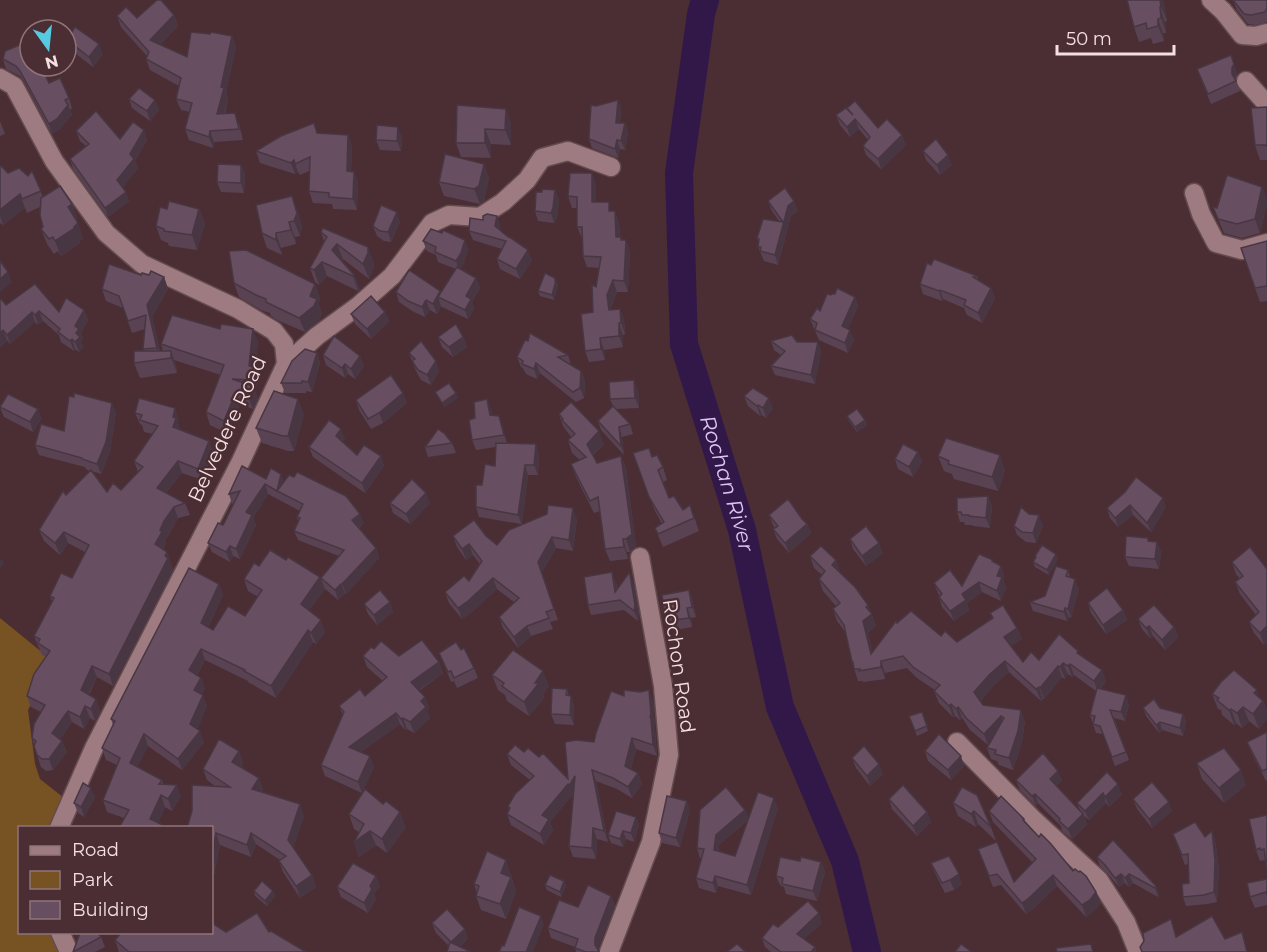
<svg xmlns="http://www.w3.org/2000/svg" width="1267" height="952" font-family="Montserrat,sans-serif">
	<rect width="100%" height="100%" fill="#4b2e33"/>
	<path fill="#775222" d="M0,618L54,662L28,710L35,764L40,779L64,798L52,827L20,828V932L52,933L62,952H0Z"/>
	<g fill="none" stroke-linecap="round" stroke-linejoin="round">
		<path stroke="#321849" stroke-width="28" id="s1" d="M705,0L701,14L679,173L684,344L742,530L780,707L845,861L867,952"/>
		<g stroke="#634b4f" stroke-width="21">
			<g id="street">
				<path d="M1211,0L1223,11L1242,35L1256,36L1267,33"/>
				<path d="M0,78L14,86L54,161L106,233L142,264L238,309L274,331L284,344L286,364L241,461L94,748L59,828"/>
				<path d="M1246,81L1264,101L1267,102"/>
				<path d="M1194,193L1201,214L1216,243L1242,250L1267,243"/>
				<path d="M286,364L317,336L358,306L392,276L432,223L449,215L480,217L503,202L527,180L542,158L568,151L611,167"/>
				<path d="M957,742L1032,818L1099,880L1126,922L1138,952"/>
				<path d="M60,932L69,952"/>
				<path d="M609,952L651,842L669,755L663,686L640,557"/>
			</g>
		</g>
		<use href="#street" stroke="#9d7b80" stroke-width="18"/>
	</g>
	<g fill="#594353" fill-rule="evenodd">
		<path d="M1163,0L1167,21L1165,22L1166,33H1163L1164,41L1153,44L1151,38L1139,42L1134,27Z"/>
		<path d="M1233,0H1267V22L1255,25L1248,24L1237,10Z"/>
		<path d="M174,15L178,26L160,45L187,57L210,34L232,36L236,47L226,92L228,99L225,113L239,124L243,140L214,142L213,148L189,140L185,129L190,112L181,110L176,99L179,86L150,70L146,59L147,56L121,27L117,16L137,18Z"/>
		<path d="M67,40L103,54L93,67L71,50Z"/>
		<path d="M3,59L49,83L69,98L72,108L70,110L72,115L60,129L52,134L24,81L20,76L6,69Z"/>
		<path d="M1197,69L1238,74L1235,80L1240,91L1211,104Z"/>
		<path d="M129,99L155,100L159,110L150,121L132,108Z"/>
		<path d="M618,100L621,109L620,123H625L628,132L625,150L620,149L618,158L592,148L589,139L596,106Z"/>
		<path d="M1267,107V160H1260L1255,145Z"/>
		<path d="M846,108L878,128L906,145L881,169L866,155L863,146L868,140L859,129L850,137L840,125L836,115Z"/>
		<path d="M506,109L511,124V145L491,144V158L461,157L456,143Z"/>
		<path d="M0,121L5,134L0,136Z"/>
		<path d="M144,130L147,140L135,161L138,168L123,187L129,201L108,217L73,169L70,159L86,146L80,141L76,131L120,139Z"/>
		<path d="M317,133L348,135L352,147L351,172H354L358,184L357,210L333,209L332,204L313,203L309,191V171L300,175L298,172L295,174L260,163L256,151Z"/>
		<path d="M402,137L401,151L380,150L376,140Z"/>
		<path d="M923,151L952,165L940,175L926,160Z"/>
		<path d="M484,164L489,178L484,201L480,204L444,196L439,182Z"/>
		<path d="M0,165L8,173L28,176L32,171L43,197L72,204L77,219L76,220L83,238L80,241V243L61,256L58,251L54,254L47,244L41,229L43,227L40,207L27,213L25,208L3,225L0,223Z"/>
		<path d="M241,165L245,174L244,193L221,192L217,182Z"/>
		<path d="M596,184V202L612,211L619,223L620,237L623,240H626L630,252L628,292H617L611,307V310L620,309L624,320L625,334L623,335V347L604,350L605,360L589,362L585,351L593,312L599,268L587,267L583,256L582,238L577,227V208H572L568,196Z"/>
		<path d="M1262,187L1267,201V203L1260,233L1242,238L1224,233L1213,207L1217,208Z"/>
		<path d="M555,190L559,200L557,218L554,223L538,221L535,211L542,192Z"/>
		<path d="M768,201L798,211L791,216L778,265L764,261L758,247L759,243L757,238L779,221L772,211Z"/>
		<path d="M167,209H199L205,224L197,250L169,246L168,243L161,240L156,226Z"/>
		<path d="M297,210L302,227L300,236L295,237L296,244L281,248L282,255L267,248L262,233Z"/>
		<path d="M497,216L500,226L499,230L532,260L520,279L500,269L497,259L502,249L473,240L469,231L483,220Z"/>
		<path d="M400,222L391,242L384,241L377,236L373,226Z"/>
		<path d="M321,232L374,262V267L369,279L343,259L342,260L354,275L360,289L358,291L327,276L319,285L315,282L310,268L324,241Z"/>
		<path d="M442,233L465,240L468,250L464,263L460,269L476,278L480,288L472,302L474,309L468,319L442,307L441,306L437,314L430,310L425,317L412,311L399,302L396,292L440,291L441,293L456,269L438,262L436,255L427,251L423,241Z"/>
		<path d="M1267,241V301L1260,302L1241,248Z"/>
		<path d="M931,265L977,276L978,280L991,288L995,298L982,323L967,315L964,308L943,299L942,301L923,294L920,284Z"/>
		<path d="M141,275L164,277L168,289L152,317L160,351H163L161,344L258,341L255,368L259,380L255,391L258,399L253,409L240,404L228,434L210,425L206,412L221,375L174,360L176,366L177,373L140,378L134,363L144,351L143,349L145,329L132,333L123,308L106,301L102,289Z"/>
		<path d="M234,283L315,284L320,299L318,303L322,313L319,321L305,332L277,320L271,316L270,313L261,310L239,297Z"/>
		<path d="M557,283L558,286L554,300L540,296L538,291Z"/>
		<path d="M831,295L855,297L858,306L848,329L854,340L848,353L819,340L810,319L820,311Z"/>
		<path d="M0,300L6,305L59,312L84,310L88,320L81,333L83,338L81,341L83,347L79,352L75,349L74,351L61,342L59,335L43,321L38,325L35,322L10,344L7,340L0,347Z"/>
		<path d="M385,312L389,321L371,339L355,324L351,314Z"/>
		<path d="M438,337H463L467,347L453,357L442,347Z"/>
		<path d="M771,341L797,342L821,351L815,384L775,375L771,366L781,355L774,350Z"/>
		<path d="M317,353L320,363L312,392L306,391V393H285L281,383Z"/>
		<path d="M409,353L439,371L431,385L421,380L416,371Z"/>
		<path d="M323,355L360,356L364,366L355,379L348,374L345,378L326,365Z"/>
		<path d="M568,355L571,365L581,371L585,381L584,398L576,402L540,373L537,379L526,374L523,368L521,367L517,357Z"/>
		<path d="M638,390L639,408L615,409L630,424L633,434L622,437L624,455L601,430L598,421L613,406L610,399Z"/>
		<path d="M744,396L773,408L766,418L762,415L760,416L748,406Z"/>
		<path d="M356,400L407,403L383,423L371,429L359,410Z"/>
		<path d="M0,407L38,409L41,419L33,432L4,417Z"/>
		<path d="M491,409L492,416H499L507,443L539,454L538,475H528L522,524L577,519L573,551L556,548L542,572L558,620L550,622L553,629L531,636L518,648L503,628L499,617L514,602L497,589L472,612L462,619L449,603L445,592L469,581L480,564L473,555L466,560L457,547L453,536H486L497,545L521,524L479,517L476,507L482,485L495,466V447L476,450L472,440L475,418Z"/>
		<path d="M116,412L110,452L101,474L92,471L107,492L121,490L138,472L134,461L153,434L144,432L142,425L140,424L135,413L179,420L178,423L180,430L209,441L213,453L202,480L182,473L166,493L185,503L190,515L178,518L165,541L166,543L163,549L167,552L173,570L113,686L97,677L89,695L96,699L100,711L95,721L90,718L84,729L72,722L60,739L62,741L67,752L53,770L46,771L41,767L34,746V745L32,738L41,712L31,707L27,696L46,657L42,655L34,636L52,602L50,596L72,578L85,552L68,543L60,555L44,541L39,530L66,495L90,471L86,469L85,467L39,455L35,445L64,431Z"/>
		<path d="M304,414L294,451H288L262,443L256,428Z"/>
		<path d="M559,414L604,444L593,455L597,463L621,456L626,468L636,547L630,552H627L628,559L610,561L605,549L600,511L594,513L576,477L571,464L580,460L572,453L568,440L571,437L563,426Z"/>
		<path d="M847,416L865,420L867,425L857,432L849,421Z"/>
		<path d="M345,439L342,442L357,455L381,456L384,466L365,493L313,457L309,447Z"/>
		<path d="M452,443L456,453L428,457L425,447Z"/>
		<path d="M918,452L922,462L913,477L898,469L895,459Z"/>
		<path d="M633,453L652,457L663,467L667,480L663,482L669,498L683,510L690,505L699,531L663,547L655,528L662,524L654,509Z"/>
		<path d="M938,456L1005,470L998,491L954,479L952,474L944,471Z"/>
		<path d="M266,479L284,481L364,523L359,528L376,548L379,558L346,594L345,593L338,600L324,588L321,578L339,556L298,540L294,531L298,521L297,517L300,511L268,494L253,518L256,525L240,559L233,556L230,562L212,552L208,543L223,525L233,503L232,504L229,494Z"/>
		<path d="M1125,492L1166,507L1151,532L1133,515L1118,527L1110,518L1107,508Z"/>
		<path d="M988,496L992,506L990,528L973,526L972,525H965L964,522H960L957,512Z"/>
		<path d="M390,503H430L410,524L393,513Z"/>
		<path d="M769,515L802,519L807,524L811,533L789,553L777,539L773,529L775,528L773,525Z"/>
		<path d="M1043,525L1036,543L1026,542L1017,535L1014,526Z"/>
		<path d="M1148,538L1149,541L1157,542L1161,552L1159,569L1129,566L1125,557Z"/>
		<path d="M850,539L883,553L866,566L853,549Z"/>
		<path d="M810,556L836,560L840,572L868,605L876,626L868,633L872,653L897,623L941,636L957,642L992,618L990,613L1017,628L1022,639L1011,646L1023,662L1080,656L1102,670L1106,681L1101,689L1129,704L1125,721L1114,718L1129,760L1115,766L1103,734L1096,733L1090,715L1096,691L1074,675L1072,677L1068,674L1065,679L1062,677L1044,699H1043L1041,701L1009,672L994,685L981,701L983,705L1025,721L1022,742L1013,770L999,765L997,761L991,759L987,748L988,745L970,730L963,719L962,718L960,720L955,716L953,717L939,703L934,691L935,690L917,678L907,668L885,673V679L863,682V681H858L852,662L846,633L837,621L833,609L836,606L823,591L819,579L822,575L814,568Z"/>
		<path d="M1035,556L1058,559L1049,575L1035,567L1033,562L1035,557Z"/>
		<path d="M286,560L320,577L325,589L309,610L325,632L316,644L313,642L276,698L248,682V681L205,660L197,675L201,678L205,689L202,694L207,706L197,729L204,742L182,770L148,746L137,767L162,780L163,784L181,796L172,811L165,807L158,823L124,818L107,812L103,800L117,765L106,760L102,748L113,725L111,719L219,584L223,595L208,628L213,630L245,616L258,597L248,591L244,579L259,566Z"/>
		<path d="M994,562L1001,566L1004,576L1003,580L1006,587L1001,601L982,592L967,603L969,610L954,621L942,607L939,597L940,596L938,593L934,583L962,586Z"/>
		<path d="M1232,562L1267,569V642L1264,645L1254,633L1249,622L1256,615L1240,594L1235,582L1240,579L1236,574Z"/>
		<path d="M1068,570L1070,577L1079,589L1071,618L1069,617L1067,621L1033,611L1030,602L1045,596Z"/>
		<path d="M616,582L617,590L634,585L639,615L638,621L624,610L591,615L588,605Z"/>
		<path d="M689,590L692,599L696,617L691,618L692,627L670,631L666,621Z"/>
		<path d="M390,602L393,612L377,625L368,614L364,604Z"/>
		<path d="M1088,603L1123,610L1127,620L1106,634L1091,613Z"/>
		<path d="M1138,619L1174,627L1178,637L1165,650L1153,636L1150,638L1142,629Z"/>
		<path d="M374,649L399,656L439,662L443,673L419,691L425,697L429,708L427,710L430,718L414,733L407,729L405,730L400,724L361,752L374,767L362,793L325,776L321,765L343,715L339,706L365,696L383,681L367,667L363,656Z"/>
		<path d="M439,653L474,668L478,678L457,688L454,681L451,682Z"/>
		<path d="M492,675L549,686L543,694L544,698L529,716L507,701L505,695L498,690Z"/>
		<path d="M567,689L569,696H571L574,706V725L555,724L551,714Z"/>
		<path d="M1212,694L1259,698L1263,701L1267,711V718L1259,729L1249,721L1242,728L1236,723L1234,725L1222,715L1221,710L1218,709Z"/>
		<path d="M624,696L653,701L657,756L636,749L631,769L638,773L642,784L632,798L617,789L596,781L608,842L597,839L596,859L573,857L569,846L573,797L572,795L550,822L553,830L544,845L511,825L507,814L509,810L508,806L530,780L511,765L507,754L524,752L568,779L594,742Z"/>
		<path d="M1143,708H1160L1183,714L1186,722L1183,736L1162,730L1159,733L1146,716Z"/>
		<path d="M922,712L928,731L917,736L909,716Z"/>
		<path d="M1267,732V780L1266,781L1251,752L1247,742Z"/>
		<path d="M239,751L243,763L241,767L259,778L263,790L261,792L304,816L293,848L312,875L316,887L300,898L283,872L279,861L280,860L256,844L251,857L220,845L214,875L212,874V828L216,787L207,780L203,769Z"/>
		<path d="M925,751L964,766L951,780L928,761Z"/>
		<path d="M852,758L883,774L870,786L856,768Z"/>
		<path d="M1197,764L1246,785L1224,803L1202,779Z"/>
		<path d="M1107,772L1122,794L1109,807L1106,803L1089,820L1084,816L1087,824L1072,839L1062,831L1061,826L1038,803L1036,806L1020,790L1016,780H1062L1056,786L1080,811L1077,803Z"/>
		<path d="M977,795L991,827L996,841L978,824L976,827L958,816L953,803Z"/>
		<path d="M95,797L84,817L78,813L74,803Z"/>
		<path d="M889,799L927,812L931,822L917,836L892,809Z"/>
		<path d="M1133,799L1172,811L1152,828L1137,809Z"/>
		<path d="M778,808L751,895L718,886L716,893L699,888L696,878L701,858H700L697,848L745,810L749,819ZM748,820L735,856L719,851V845Z"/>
		<path d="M690,810L680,847L662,843L659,833Z"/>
		<path d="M989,811L1024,819L1026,822L1039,837L1096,892L1101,903L1094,911L1086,917L1057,886L1033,909L1026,914L1001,885L993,887L978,849L1014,882L1033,863L993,822Z"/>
		<path d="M349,814L406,827L387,853L376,845L359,857L354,842L359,832L354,829Z"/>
		<path d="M1267,815L1266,861L1264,860L1260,861L1256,850Z"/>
		<path d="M636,817L639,825L634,842L626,839L623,847L611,843L608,835Z"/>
		<path d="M1212,831L1215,840L1219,869L1217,902L1207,904L1186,906L1183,897L1189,883L1188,864L1185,865L1173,834L1205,837Z"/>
		<path d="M1097,857L1156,886L1159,895L1158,897L1133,883L1129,887L1125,883L1119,887L1108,874L1100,866Z"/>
		<path d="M506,860L516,891L506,919L481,910L476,896L477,893L474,884Z"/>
		<path d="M800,861L821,862L825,872L817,901L786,894L784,887L780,885L776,876Z"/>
		<path d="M931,863L962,884L954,890L945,893L935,873Z"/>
		<path d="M376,876L380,886L374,894L376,899L368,913L341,897L337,887Z"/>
		<path d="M1267,879V905L1255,908L1250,897Z"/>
		<path d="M564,881L566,886L561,897L547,890L545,885Z"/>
		<path d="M254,891H273L275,896L267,906L255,896Z"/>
		<path d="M611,896L615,905L598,948L599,952H576L575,947L551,938L548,928L578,907Z"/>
		<path d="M432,923L468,938L460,947L449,946L436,933Z"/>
		<path d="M822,923L804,939L815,947L816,952H771L765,947L762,938L778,927Z"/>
		<path d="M226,932H269L306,952H119L115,940Z"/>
		<path d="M101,937L105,947L95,952H73Z"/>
	</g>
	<g fill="#483743">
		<path d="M1160,0H1163L1167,21L1161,7Z"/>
		<path d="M1160,7L1165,22L1166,33L1161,18Z"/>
		<path d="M174,15L178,26L154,51L150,40Z"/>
		<path d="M1158,19L1163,33L1164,41L1158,26Z"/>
		<path d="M232,36L236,47L226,92L228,99L221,125L217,114L221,87Z"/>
		<path d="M99,44L103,54L93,67L89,57Z"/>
		<path d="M1234,64L1238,74L1235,78V81L1232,74V68Z"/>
		<path d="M155,100L159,110L150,121L147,111Z"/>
		<path d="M618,100L621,109L619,132L616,123Z"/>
		<path d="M68,105L72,115L60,129L52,134L49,124Z"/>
		<path d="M506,109L511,124V145L505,130Z"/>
		<path d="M855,119L859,129L850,137L847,127Z"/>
		<path d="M625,123L628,132L625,150L621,141Z"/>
		<path d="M398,127L402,137L401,151L397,141Z"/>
		<path d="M485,129L491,144V158L485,143Z"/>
		<path d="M144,130L147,140L135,161L138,168L121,190L117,180L130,154Z"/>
		<path d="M210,131L214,142L213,148L209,137Z"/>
		<path d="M348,135L352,147L351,183L347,171Z"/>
		<path d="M902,135L906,145L881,169L878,159Z"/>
		<path d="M617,140L620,149L618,158L615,149Z"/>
		<path d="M948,155L952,165L940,175L937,165Z"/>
		<path d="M294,160L298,172L295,174L291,163Z"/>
		<path d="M484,164L489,178L484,201L480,204L474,189Z"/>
		<path d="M241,165L245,174L244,193L241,183Z"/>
		<path d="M354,172L358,184L357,210L353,199Z"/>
		<path d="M592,173L596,184V214L592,202Z"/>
		<path d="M1262,187L1267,201V203L1260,233L1255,219Z"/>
		<path d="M555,190L559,200L557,218L554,223L551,213Z"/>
		<path d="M126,192L129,201L108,217L105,208Z"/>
		<path d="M20,194L25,208L3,225L0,216V210Z"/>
		<path d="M292,196L302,227L300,236L294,221Z"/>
		<path d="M794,201L798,211L791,216L778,265L775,255L788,206Z"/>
		<path d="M72,204L77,219L74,222L68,207Z"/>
		<path d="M199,209L205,224L197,250L192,235Z"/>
		<path d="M615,211L619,223L621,248L616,237Z"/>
		<path d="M397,212L400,222L391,242L388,232Z"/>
		<path d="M497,216L500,226L498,236L495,226Z"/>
		<path d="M289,222L295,237L296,244L291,230Z"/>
		<path d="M78,223L83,238L80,241V243L61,256L55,241Z"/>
		<path d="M276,233L281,248L282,255L276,240Z"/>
		<path d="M465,240L468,250L464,263L459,271L456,261Z"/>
		<path d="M626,240L630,252L628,292L624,281Z"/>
		<path d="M337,244L343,259L338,265L332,250Z"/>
		<path d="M368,247L374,262V267L369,279L363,264Z"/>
		<path d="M528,250L532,260L520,279L516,269Z"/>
		<path d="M322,262L327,276L319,285L314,270Z"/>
		<path d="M8,272L12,282L0,292V279Z"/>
		<path d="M354,275L360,289L358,291L353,276Z"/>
		<path d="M164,277L168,289L152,317L162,360L157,348L147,305Z"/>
		<path d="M476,278L480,288L472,302L474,309L468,319L465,310L466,296Z"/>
		<path d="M555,278L558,286L554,300L552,295Z"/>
		<path d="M613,280L617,292L611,307L613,321L609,310L607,295Z"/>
		<path d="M315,284L320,299L318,303L322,313L319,321L305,332L299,318Z"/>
		<path d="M991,288L995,298L982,323L978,313Z"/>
		<path d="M940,290L943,299L942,301L939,291Z"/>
		<path d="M440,291L443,300L438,297L441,306L437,314L433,304Z"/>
		<path d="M855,297L858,306L845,336L842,326Z"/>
		<path d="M426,300L430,310L425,317L422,307Z"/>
		<path d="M620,309L624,320L625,334L621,323Z"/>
		<path d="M84,310L88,320L81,333L83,338L81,341L83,347L79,352L75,342V326Z"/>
		<path d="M39,311L43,321L38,325L35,315Z"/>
		<path d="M32,312L35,322L10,344L7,335Z"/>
		<path d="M385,312L389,321L371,339L367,329Z"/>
		<path d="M619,323L623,335V347L619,336Z"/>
		<path d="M253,329L258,341L255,368L259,380L255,391L258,399L253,409L248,397L253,387L250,380L249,366Z"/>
		<path d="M3,330L7,340L0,347V333Z"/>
		<path d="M850,330L854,340L848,353L845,343Z"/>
		<path d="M463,337L467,347L453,357L449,347Z"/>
		<path d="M600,338L604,350L605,360L601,349Z"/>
		<path d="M72,339L75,349L74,351L70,341Z"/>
		<path d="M818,342L821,351L815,384L811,375Z"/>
		<path d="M171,351L176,366L177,373L171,358Z"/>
		<path d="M317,353L320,363L312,392L308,382Z"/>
		<path d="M360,356L364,366L355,379L351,369Z"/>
		<path d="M436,361L439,371L431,385L427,375Z"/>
		<path d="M536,363L540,373L537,379L534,369Z"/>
		<path d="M345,364L348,374L345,378L342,368Z"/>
		<path d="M581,371L585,381L584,398L580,388Z"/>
		<path d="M634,380L638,390L639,408L635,398Z"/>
		<path d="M236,392L240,404L228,434L224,421Z"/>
		<path d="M403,393L407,403L383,423L379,413Z"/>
		<path d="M456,393L458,398L444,408L442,403Z"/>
		<path d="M769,398L773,408L766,418L763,408Z"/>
		<path d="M298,399L304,414L294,451L288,436Z"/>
		<path d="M487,399L491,409L494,425L490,415Z"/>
		<path d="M112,403L116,412L110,452L101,474L97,464Z"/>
		<path d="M758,405L762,415L760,416L757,406Z"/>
		<path d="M175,408L179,420L178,423L180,429L173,427V417Z"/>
		<path d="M38,409L41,419L33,432L30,422Z"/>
		<path d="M499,416L503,426L507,445L504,435Z"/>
		<path d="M865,420L867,425L857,432L855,427Z"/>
		<path d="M619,427L622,437L624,455L621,446Z"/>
		<path d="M341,429L345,439L339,446L336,436Z"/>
		<path d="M599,431L604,444L591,456L587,444Z"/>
		<path d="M209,441L213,453L202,480L198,469Z"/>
		<path d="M536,444L539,454L538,475L534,465Z"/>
		<path d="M918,452L922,462L913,477L909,467Z"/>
		<path d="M1000,455L1005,470L998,491L992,477Z"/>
		<path d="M381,456L384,466L365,493L362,483Z"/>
		<path d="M621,456L626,468L636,547L630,552L626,539Z"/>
		<path d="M178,461L182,473L161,499L157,488Z"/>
		<path d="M525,465L528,475L522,525L518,515Z"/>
		<path d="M281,474L285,484L277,491Z"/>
		<path d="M265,484L268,494L253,518L256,525L240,559L236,549L246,512Z"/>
		<path d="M426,493L430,503L410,524L406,514Z"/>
		<path d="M988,496L992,506L990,528L986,518Z"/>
		<path d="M1163,498L1166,507L1151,532L1147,523Z"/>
		<path d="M1130,505L1133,515L1118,527L1115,518Z"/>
		<path d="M174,507L178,518L169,533L165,541L166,543L159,555L155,544L164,521Z"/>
		<path d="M573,508L577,519L573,551L569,540Z"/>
		<path d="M360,514L364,523L356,530L352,520Z"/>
		<path d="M1039,515L1043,525L1036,543L1033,533Z"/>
		<path d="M807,524L811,533L789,553L785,543Z"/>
		<path d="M64,532L68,543L60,555L55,543Z"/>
		<path d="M552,537L556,548L542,572L558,620L538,562Z"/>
		<path d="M623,539L627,552L628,559L624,547Z"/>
		<path d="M1157,542L1161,552L1159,569L1155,559Z"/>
		<path d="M879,543L883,553L866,566L862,556Z"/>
		<path d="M469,544L473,555L466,560L462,549Z"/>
		<path d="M230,546L233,556L230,562L226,552Z"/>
		<path d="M376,548L379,558L346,594L342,584Z"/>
		<path d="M167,552L173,570L113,686L109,674Z"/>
		<path d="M1056,554L1058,559L1049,575L1047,570Z"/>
		<path d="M2,558L4,563L0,568V561Z"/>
		<path d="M836,560L840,572L832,565Z"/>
		<path d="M1001,566L1004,576L1003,580L1006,587L1001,601L997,591V576Z"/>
		<path d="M612,572L616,582L618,602L615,592Z"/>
		<path d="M630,575L634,585L639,615L638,621L634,611Z"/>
		<path d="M320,577L325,589L305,615L301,604Z"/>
		<path d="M493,578L497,589L472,612L462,619L458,608Z"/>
		<path d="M1075,579L1079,589L1071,618L1068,609Z"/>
		<path d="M979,582L982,592L967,603L969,610L954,621L950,611L962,594Z"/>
		<path d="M219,584L223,595L205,635L201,623Z"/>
		<path d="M341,584L345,593L338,600L335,590Z"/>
		<path d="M689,590L692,599L696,617L692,607Z"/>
		<path d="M390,602L393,612L377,625L374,615Z"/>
		<path d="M868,605L876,626L868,633L876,665L871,654L863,621L866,607Z"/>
		<path d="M687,608L691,618L692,627L689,618Z"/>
		<path d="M1065,608L1069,617L1067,621L1064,612Z"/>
		<path d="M1123,610L1127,620L1106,634L1103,625Z"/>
		<path d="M321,620L325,632L316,644L311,633Z"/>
		<path d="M527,626L531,636L518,648L514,637Z"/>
		<path d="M1149,626L1153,636L1150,638L1146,628Z"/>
		<path d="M1267,626V642L1264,645L1260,633Z"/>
		<path d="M1174,627L1178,637L1165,650L1162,640Z"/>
		<path d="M1017,628L1022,639L1008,648L1004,637Z"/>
		<path d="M308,630L313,642L276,698L271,686Z"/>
		<path d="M201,649L205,660L193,681L189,670Z"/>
		<path d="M881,661L885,673V679L881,667Z"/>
		<path d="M1005,661L1009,672L994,685L979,704L974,692L990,674Z"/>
		<path d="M439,662L443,673L415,693L411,682Z"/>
		<path d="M1063,663L1068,674L1065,679L1060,667Z"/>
		<path d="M1070,664L1074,675L1072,677L1068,666Z"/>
		<path d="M92,666L97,677L85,701L81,690Z"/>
		<path d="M1058,666L1062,677L1044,699L1040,688Z"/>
		<path d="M1102,670L1106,681L1098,693L1094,681Z"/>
		<path d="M543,671L549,686L543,694L544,698L529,716L524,702Z"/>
		<path d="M201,678L205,689L198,701L194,690Z"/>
		<path d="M1039,687L1043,699L1041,701L1036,689Z"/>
		<path d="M649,690L653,701L657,756L653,745L650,717Z"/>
		<path d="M1257,690L1262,704L1263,701L1267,711V718L1259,729L1253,714L1254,693Z"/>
		<path d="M203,695L207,706L195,736L190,724Z"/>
		<path d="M1126,695L1129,704L1125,721L1121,712Z"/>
		<path d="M571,696L574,706V725L570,715Z"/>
		<path d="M425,697L429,708L427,710L430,718L414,733L410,722L421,701Z"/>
		<path d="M96,699L100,711L95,721L91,709Z"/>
		<path d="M951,704L955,716L953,717L949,706Z"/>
		<path d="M85,706L90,718L84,729L80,717Z"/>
		<path d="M958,707L962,718L960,720L956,709Z"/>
		<path d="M1243,707L1249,721L1242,728L1237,713Z"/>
		<path d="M1231,709L1236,723L1234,725L1229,710Z"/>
		<path d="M1021,710L1025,721L1022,742L1013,770L1009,758Z"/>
		<path d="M68,711L72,722L56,744L52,733Z"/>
		<path d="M396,713L400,724L353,758L349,747Z"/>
		<path d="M1183,714L1186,722L1183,736L1180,728Z"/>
		<path d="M1001,716L1005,727L988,745L984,734Z"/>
		<path d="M403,718L407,729L405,730L401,719Z"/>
		<path d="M1160,722L1162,730L1159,733L1156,725Z"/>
		<path d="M200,731L204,742L182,770L178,759Z"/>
		<path d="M144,734L148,746L134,774L130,763Z"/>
		<path d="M632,738L636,749L629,777L625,766Z"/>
		<path d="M62,741L67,752L53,770L49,759Z"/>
		<path d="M239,751L243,763L237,774L232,762Z"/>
		<path d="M370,756L374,767L362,793L358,782Z"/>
		<path d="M961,756L964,766L951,780L948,770Z"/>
		<path d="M879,764L883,774L870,786L867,776Z"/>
		<path d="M592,770L596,781L608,842L604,831Z"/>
		<path d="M1241,770L1246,785L1224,803L1219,788Z"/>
		<path d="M1058,771L1062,780L1053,789L1050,779Z"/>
		<path d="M638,773L642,784L632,798L628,787Z"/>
		<path d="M575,776L573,797L572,795L550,822L553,830L544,845L540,834L542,815Z"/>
		<path d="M259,778L263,790L256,800L252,789Z"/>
		<path d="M1118,784L1122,794L1109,807L1105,797Z"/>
		<path d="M177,785L181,796L172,811L168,799Z"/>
		<path d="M91,788L95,797L84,817L81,807Z"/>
		<path d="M1103,793L1106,803L1089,820L1085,811Z"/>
		<path d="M1035,794L1038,803L1036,806L1032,796Z"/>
		<path d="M161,795L165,807L156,828L150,819Z"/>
		<path d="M774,798L778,808L751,895L747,885Z"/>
		<path d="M687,801L690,810L680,847L676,838Z"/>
		<path d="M1169,802L1172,811L1152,828L1149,819Z"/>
		<path d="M300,804L304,816L292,851L288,840Z"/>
		<path d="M745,810L749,819L719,845L718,860L714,850L716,835Z"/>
		<path d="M974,811L978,824L976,827L971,814Z"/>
		<path d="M400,812L406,827L387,853L382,839Z"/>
		<path d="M927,812L931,822L917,836L913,826Z"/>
		<path d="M1083,814L1087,824L1072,839L1068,829Z"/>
		<path d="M636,817L639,825L634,842L631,833Z"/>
		<path d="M593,828L597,839L596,859L592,848Z"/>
		<path d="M370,831L376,845L359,857L354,842Z"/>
		<path d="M623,831L626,839L623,847L620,839Z"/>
		<path d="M1212,831L1215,840L1219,869L1217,902L1214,892Z"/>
		<path d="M216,833L220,845L214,875L212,867V855Z"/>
		<path d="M251,833L256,844L251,857L247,845Z"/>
		<path d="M506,860L511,875L507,887L501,873Z"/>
		<path d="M821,862L825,872L817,901L813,891Z"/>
		<path d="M959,874L962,884L954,890L950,880Z"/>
		<path d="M1121,874L1125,883L1119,887L1115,878Z"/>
		<path d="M1129,874L1133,883L1129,887L1125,878Z"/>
		<path d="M312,875L316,887L300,898L296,886Z"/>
		<path d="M1053,875L1057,886L1033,909L1026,914L1022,903Z"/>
		<path d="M376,876L380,886L374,894L376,899L368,913L364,903L370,886Z"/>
		<path d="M715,876L718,886L716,893L713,883Z"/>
		<path d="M511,877L516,891L506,919L500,904Z"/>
		<path d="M564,881L566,886L561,897L560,892Z"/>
		<path d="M1156,886L1159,895L1158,897L1155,888Z"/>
		<path d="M273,891L275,896L267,906L265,901Z"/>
		<path d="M1096,892L1101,903L1094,911L1086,917L1082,905Z"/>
		<path d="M611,896L615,905L598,948V952L599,951V952H597L595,945V938Z"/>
		<path d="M819,913L822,923L800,943L797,934Z"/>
		<path d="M541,916L544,925L533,952H526Z"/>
		<path d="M465,929L468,938L455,952L451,942Z"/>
		<path d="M815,947L816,952H811Z"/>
	</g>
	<g fill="#674e60" stroke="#483743" stroke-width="1.5">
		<path d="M157,0H161L174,15L150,40L187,57L191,32L210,34L211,32L232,36L221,87L224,88L217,114L235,113L239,129L210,131L209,137L185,129L192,103L176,99L181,78L146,59L149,52L117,16L126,7L137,18Z"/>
		<path d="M1127,0H1160L1161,7H1160L1161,18L1158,19V26L1147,29L1146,23L1134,27Z"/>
		<path d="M1233,0H1267V8L1265,12L1251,15L1244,14Z"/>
		<path d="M75,27L99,44L89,57L67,40Z"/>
		<path d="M29,41L30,43V66H41L49,83L60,78L69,98L65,100L68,105L57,119L49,124L20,71L16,66L3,59L5,51Z"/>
		<path d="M1231,55L1234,64L1232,68V74L1236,81L1208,94L1197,69Z"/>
		<path d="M139,88L155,100L147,111L129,99Z"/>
		<path d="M618,100L616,123H625L621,141L617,140L615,149L589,139V136L591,105L596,106Z"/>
		<path d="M855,101L878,128L887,119L902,135L878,159L863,146L870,137L855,119L847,127L836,115L846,108L853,115L847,108Z"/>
		<path d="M457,105L506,109L505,130L485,129V143H456Z"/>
		<path d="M1267,107V146L1265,145H1255L1251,108Z"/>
		<path d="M96,111L120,139L133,122L144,130L130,154L134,159L117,180L126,192L105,208L70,159L89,144L76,131Z"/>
		<path d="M314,123L317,133L348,135L347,171L354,172L353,199L329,197V193L309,191L310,157L295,164L294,160L291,163L256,151L281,136Z"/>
		<path d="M377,125L398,127L397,141L376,140Z"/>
		<path d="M936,139L948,155L937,165L923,151Z"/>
		<path d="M445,154L484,164L479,186L474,189L439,182Z"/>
		<path d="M218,164L241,165V183L217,182Z"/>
		<path d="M0,165L8,173L19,168L28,176L32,171L41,191L22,199L20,194L0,210Z"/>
		<path d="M570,173H592V202H609V211H615L616,237H621V240H626L624,281L613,280L607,295L609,310L620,309L621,323H619V336L600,338L601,349L585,351L581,314L593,312L592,285L596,287L601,257L583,256L582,227H577V197L568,196Z"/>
		<path d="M1227,175L1262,187L1255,219L1237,224L1218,219L1213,207L1217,208Z"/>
		<path d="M60,186L72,204L68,207L78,223L74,227L75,228L55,241L53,237L49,239L41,229L43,227L40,215L41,198Z"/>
		<path d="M785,188L794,201L788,206L775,255L760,251L761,247H758L759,239L757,238L763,219L783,222L768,201Z"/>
		<path d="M542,189L555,190L553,208L551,213L535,211L536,192H542Z"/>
		<path d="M292,196L297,213L294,221L289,222L291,230L276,233V240L262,233L256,205Z"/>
		<path d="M169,201L199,209L192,235L164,231V229L156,226L160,207L167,209Z"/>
		<path d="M381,205L397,212L388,232L380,231L373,226Z"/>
		<path d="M487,214L497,216L495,226L508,237V236L528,250L516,269L497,259L506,241L469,231L470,218L483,220V216Z"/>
		<path d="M323,228L368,247V253L363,264L337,244L332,250L354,275L353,276L322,262L314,270L310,268L327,237L321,232Z"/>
		<path d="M431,229L442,233L443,230L465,240L461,253L456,261L435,252L436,247L423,241Z"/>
		<path d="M1267,241V286L1255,288L1241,248Z"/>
		<path d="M246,250L315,284L310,296L317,299L314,306L299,318L272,305L266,302V299L256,295L234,283L229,251Z"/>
		<path d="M934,259L977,276L973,277L991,288L978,313L964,305L966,300L940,290L939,291L920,284L927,263L931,265Z"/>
		<path d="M0,261L8,272L0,279Z"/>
		<path d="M109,264L141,275L142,273L149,275L151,271L164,277L147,305L157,348L143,349L146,315L128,321L119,296L102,289Z"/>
		<path d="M457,267L476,278L466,296L471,299L465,310L438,297Z"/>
		<path d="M409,270L440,291L433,304L426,300L422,307L408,301L396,292Z"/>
		<path d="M545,273L555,278V281H556L552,295L538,291Z"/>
		<path d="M35,284L59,312L66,298L84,310L75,326L79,329L76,333L80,337L75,342L72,339L70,341L58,332L60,329L39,311L35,315L32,312L7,335L3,330L0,333V300L1,299L6,305Z"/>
		<path d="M837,288L855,297L842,326L850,330L845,343L815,330L817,323L810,319L817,308L820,311L827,294L831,295L832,294H835Z"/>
		<path d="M371,296L385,312L367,329L351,314Z"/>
		<path d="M172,315L220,329L221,324L253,329L249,366L255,367L250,380L232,379L253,386L248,397L236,392L224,421L206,412L224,365L161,344Z"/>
		<path d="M456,324L463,337L449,347L438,337Z"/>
		<path d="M530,333L568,355L558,357L581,371L580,388L573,392L536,363L534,369L522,364L523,361L517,357L525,340L528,341Z"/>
		<path d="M792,335L797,342H818L811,375L771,366L785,351L771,341Z"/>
		<path d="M334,336L360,356L351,369L345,364L342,368L323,355Z"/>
		<path d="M421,341L436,361L427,375L418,370L412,361L415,359L409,353Z"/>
		<path d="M305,349L317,353L308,382L302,381V383H281L292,361Z"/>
		<path d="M134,351H171V358L134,363Z"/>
		<path d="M391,375L403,393L379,413L368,419L356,400Z"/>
		<path d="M634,380L635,398L610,399L609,382Z"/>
		<path d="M449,383L456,393L442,403L435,392Z"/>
		<path d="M753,388L769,398L763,408L758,405L757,406L744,396Z"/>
		<path d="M274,391L298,399L288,436H283L256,428Z"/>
		<path d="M74,393L112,403L106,442L97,464L82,459V458L35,445L41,424L64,431L69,396L74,397Z"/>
		<path d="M8,394L38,409L30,422L0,407Z"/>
		<path d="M139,398L175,408L173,417L176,418L173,427L209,441L198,469L178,461L157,488L185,503L174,507L164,521L160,530L162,532L155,544L167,552L165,556L168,558L109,674L92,666L81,690L96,699L91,709L85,706L80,717L68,711L52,733L62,741L49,759H42L37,755L34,746L36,741L32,738L34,724L45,705L27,696L34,674L50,651L38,643L40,639L34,636L54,598L50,596L61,573L72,578L89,545L64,532L55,543L39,530L63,491L66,495L91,470L107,492L113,483L121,490L143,467L134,461L158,426L140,420L142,415L135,413Z"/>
		<path d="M487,399L490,415L499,416L504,435L472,440L469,420L475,418L474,402Z"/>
		<path d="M571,402L599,431L587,444L597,463L621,456L632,534L626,539H623L624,547L605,549L598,497L590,501L571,464L586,457L568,440L575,434L562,420L563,419L559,414Z"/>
		<path d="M613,406L630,424L619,427L621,446L598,421Z"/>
		<path d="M857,409L865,420L855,427L847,416Z"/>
		<path d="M329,420L341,429L336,436L357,455L364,445L381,456L362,483L309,447Z"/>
		<path d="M438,429L445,434L452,443L425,447Z"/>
		<path d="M946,438L1000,455L992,477L948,464L949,461L938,456Z"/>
		<path d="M496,443L536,444L534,465H525L518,515L476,507V485H482L485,464L495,466Z"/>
		<path d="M903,444L918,452L909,467L895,459Z"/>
		<path d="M649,448L652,457L657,455L663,467L658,470L669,498L674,496L683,510L690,505L694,518L658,534L655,528L664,522L649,497L633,453Z"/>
		<path d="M242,466L266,479L271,468L281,474L277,491L265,484L246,512L252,515L236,549L230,546L226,552L208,543L218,523L223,525L240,491L229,494Z"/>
		<path d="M297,472L346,496L360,514L352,520L376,548L342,584H341L335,590L321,578L344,550L294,531L300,518L297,517L303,504L277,491L289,475L294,477Z"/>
		<path d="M1136,477L1163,498L1147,523L1130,505L1115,518L1107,508L1125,492Z"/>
		<path d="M412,479L426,493L406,514L390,503Z"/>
		<path d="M988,496L986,518L969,516V515H962L961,512H957V498Z"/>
		<path d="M788,499L802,519L807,524L785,543L773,529L778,526L769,515Z"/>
		<path d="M548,505L573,508L569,540L552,537L538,562L554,609L546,612L549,618L527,626L514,637L499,617L519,598L493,578L468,601L458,608L445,592L464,576L469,581L482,561L469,544L462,549L453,536L474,520L486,536L497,545L509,530L547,514Z"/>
		<path d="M1021,507L1029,514L1039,515L1033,533L1022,532L1014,526Z"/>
		<path d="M866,526L879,543L862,556L850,539Z"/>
		<path d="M1126,536L1148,538V541L1157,542L1155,559L1125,557Z"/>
		<path d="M1042,545L1056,554L1047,570L1033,562L1036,557L1035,556Z"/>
		<path d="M821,546L836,560L832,565L855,587L868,605L866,607L872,614L863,621L871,654L896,621L897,623L911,611L941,636L945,631L957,642L993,618L990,613L1003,605L1017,628L1004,637L1023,662L1031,652L1039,660L1059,634L1078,651L1077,653L1102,670L1094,681L1070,664L1068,666L1063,663L1060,667L1058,666L1040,688L1039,687L1036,689L1005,661L990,674L974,692L983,705L1021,710L1018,731L1009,758L995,754L996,750L987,748L1004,718L1001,716L984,734L966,718L959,708L958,707L956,709L951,704L949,706L934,691L940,685L913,667L903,656L881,661V667L859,671L860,669H854L853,662H852L844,625L833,609L840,603L819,579L825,571L810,556Z"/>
		<path d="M1250,547L1267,569V626L1260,633L1249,622L1259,612L1235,582L1243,576L1232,562Z"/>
		<path d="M270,550L286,560L288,557L320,577L301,604L321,620L311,633L308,630L271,686L244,671L245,670L201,649L189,670L201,678L194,690L203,695L190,724L200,731L178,759L144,734L130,763L162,780L159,784L177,785L168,799L161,795L150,819L169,828H119L129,810L103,800L120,758L102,748L115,721L111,719L189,568L219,584L201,623L213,630L228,606L245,616L262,590L244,579L254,563L259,566Z"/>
		<path d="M979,554L993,560L992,561L1001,566L997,576L1002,577L997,591L979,582L962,594L966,600L950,611L939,597L942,594L934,583L950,570L962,586Z"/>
		<path d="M1056,566L1068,570L1066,576L1075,579L1068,609L1065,608L1064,612L1030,602L1045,596Z"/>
		<path d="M612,572L615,592L629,573L630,575L635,605L634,611L620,600L588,605L584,577Z"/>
		<path d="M1107,588L1123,610L1103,625L1088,603Z"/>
		<path d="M380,590L390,602L374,615L364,604Z"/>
		<path d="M689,590L692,607L687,608L689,618L666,621L662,595Z"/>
		<path d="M1154,605L1174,627L1162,640L1149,626L1146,628L1138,619Z"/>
		<path d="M422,640L439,662L411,682L425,697L421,701L426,707L410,722L403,718L401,719L396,713L349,747L370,756L358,782L321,765L344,712L339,706L360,689L365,696L387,677L363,656L371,647L374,649L381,641L399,656Z"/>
		<path d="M456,642L461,650L464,648L474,668L454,678L451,671L448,672L439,653Z"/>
		<path d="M513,650L543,671L535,683H539L524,702L502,686L504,683L492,675Z"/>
		<path d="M1234,670L1257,690L1254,693L1263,701L1253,714L1243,707L1237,713L1231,709L1229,710L1217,700L1219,698L1212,694L1221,682Z"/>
		<path d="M552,688L567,689L566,695L571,696L570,715L551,714Z"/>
		<path d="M1097,688L1126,695L1121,712L1110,710L1126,752L1112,757L1100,726L1093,724L1095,716L1090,715Z"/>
		<path d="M624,690L640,692L649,690L651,714L650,717L651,718L653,745L632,738L625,766L638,773L628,787L613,778L592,770L604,831L593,828L592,848L569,846L575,776L569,786L568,784L542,815L549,819L540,834L507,814L510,808L508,806L515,794L534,776L507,754L515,745L524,752L528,748L539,757L543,753L568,779L565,742L576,740L594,742L596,733L611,691L624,696Z"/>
		<path d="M1154,699L1160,708L1183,714L1180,728L1160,722L1156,725L1143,708Z"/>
		<path d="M922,712L927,726L915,731L909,716Z"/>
		<path d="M1267,732V769L1262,771L1247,742Z"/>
		<path d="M939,734L961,756L948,770L925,751Z"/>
		<path d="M219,739L239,751L232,762L259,778L252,789L300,804L288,840L312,875L296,886L279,861L286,856L251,833L247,845L216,833L212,855V828H187L192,811V785L230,787L203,769Z"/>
		<path d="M864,746L879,764L867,776L852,758Z"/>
		<path d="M1224,748L1241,770L1219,788L1197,764V763Z"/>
		<path d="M1043,753L1058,771L1050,779L1083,814L1068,829L1059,821L1060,819L1035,794L1032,796L1016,780Z"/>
		<path d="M1107,772L1118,784L1105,797L1103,793L1085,811L1077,803Z"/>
		<path d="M1152,782L1169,802L1149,819L1133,799Z"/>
		<path d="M83,783L91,788L81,807L74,803Z"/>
		<path d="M903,785L927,812L913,826L889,799Z"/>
		<path d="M726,787L745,810L716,835L714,850L735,856L758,792L774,798L747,885L715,876L713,883L696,878L704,849L697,848L700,810Z"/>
		<path d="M962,787L977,795L991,827L974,811L971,814L953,803Z"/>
		<path d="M365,789L383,804L386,801L400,812L382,839L370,831L354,842L364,824L349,814Z"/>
		<path d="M667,796L687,801L676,838L659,833Z"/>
		<path d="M1001,796L1024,819L1023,820L1039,837L1041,834L1051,844L1073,871L1075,869L1079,872L1080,871L1086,876L1096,892L1090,900L1082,905L1053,875L1029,898L1022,903L997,874L989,876L978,849L997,842L1014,882L1036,859L989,811Z"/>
		<path d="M616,811L636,817L631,833L623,831L620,839L608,835Z"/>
		<path d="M1267,815V870L1264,849L1261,850L1260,848L1256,850L1249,819Z"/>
		<path d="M1195,822L1205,837L1212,831L1215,860L1214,892L1204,895L1183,897L1182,884L1189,883L1188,854L1182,855L1173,834Z"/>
		<path d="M1113,840L1156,886L1155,888L1129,874L1125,878L1121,874L1115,878L1105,865L1097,857Z"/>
		<path d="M487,851L506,860L501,873L511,877L500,904L476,896L479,886L474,884Z"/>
		<path d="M949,856L959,874L950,880L942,883L931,863Z"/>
		<path d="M780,857L800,861L801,857L821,862L813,891L782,884L783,878L776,876Z"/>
		<path d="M353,863L376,876L370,886L372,889L364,903L337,887Z"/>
		<path d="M550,875L564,881L560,892L545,885Z"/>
		<path d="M1267,879V895L1266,892L1250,897L1247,883Z"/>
		<path d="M262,881L273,891L265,901L254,891Z"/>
		<path d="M588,885L611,896L595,938V945L599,951L598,952H586L575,948L578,939L548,928L559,900L578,907Z"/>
		<path d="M808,901L819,913L797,934L815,947L811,952H781L762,938L773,924L778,927Z"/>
		<path d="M519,907L541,916L526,952H499L502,945L504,946Z"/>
		<path d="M447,909L465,929L451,942L432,923Z"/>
		<path d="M257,913L269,932L271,931L306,952H129L115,940L121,933H212V923L226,932Z"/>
		<path d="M1212,916L1225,939L1242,932L1247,952H1142L1140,947L1144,941L1143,933L1171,919L1176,937Z"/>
		<path d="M80,933H98L101,937L73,952Z"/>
		<path d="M450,942L471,952H447Z"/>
		<path d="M737,944L746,952H727Z"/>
		<path d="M961,944L972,952H955Z"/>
		<path d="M1091,944L1093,952H1057L1056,948Z"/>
	</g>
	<g text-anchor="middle" stroke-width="5" stroke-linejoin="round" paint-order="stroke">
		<g font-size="20" fill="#f4e0e3" stroke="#4b2e33">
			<text transform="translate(227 429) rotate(-65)" y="7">Belvedere Road</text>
			<text transform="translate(679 666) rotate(82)" y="7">Rochon Road</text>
		</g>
		<g font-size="21" font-style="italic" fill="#dcc5f6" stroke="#4b2e33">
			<text dy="7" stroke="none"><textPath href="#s1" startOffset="492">Rochan River</textPath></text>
		</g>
	</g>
	<rect x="18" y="826" width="195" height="108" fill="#4b2e33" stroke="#8f7579" stroke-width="1.5"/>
	<rect x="30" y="846" width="30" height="9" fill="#9d7b80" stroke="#8f7579" stroke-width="1.5"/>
	<text x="72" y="856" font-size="18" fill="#f4e0e3">Road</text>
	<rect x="30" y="871" width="30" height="18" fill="#775222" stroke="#8f7579" stroke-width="1.5"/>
	<text x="72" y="886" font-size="18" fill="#f4e0e3">Park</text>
	<rect x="30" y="901" width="30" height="18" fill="#674e60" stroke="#8f7579" stroke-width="1.5"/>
	<text x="72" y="916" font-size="18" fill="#f4e0e3">Building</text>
	<g transform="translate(48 48) rotate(165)"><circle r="28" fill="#4b2e33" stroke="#8f7579" stroke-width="1.5"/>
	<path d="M0-4.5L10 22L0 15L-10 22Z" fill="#55cae0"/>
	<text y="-9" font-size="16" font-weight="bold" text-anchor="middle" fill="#f4e0e3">N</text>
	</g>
	<path d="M1057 45v9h117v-9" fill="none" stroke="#f4e0e3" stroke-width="3"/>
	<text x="1066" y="45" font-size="18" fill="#f4e0e3" stroke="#4b2e33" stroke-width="4.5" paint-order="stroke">50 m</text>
</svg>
